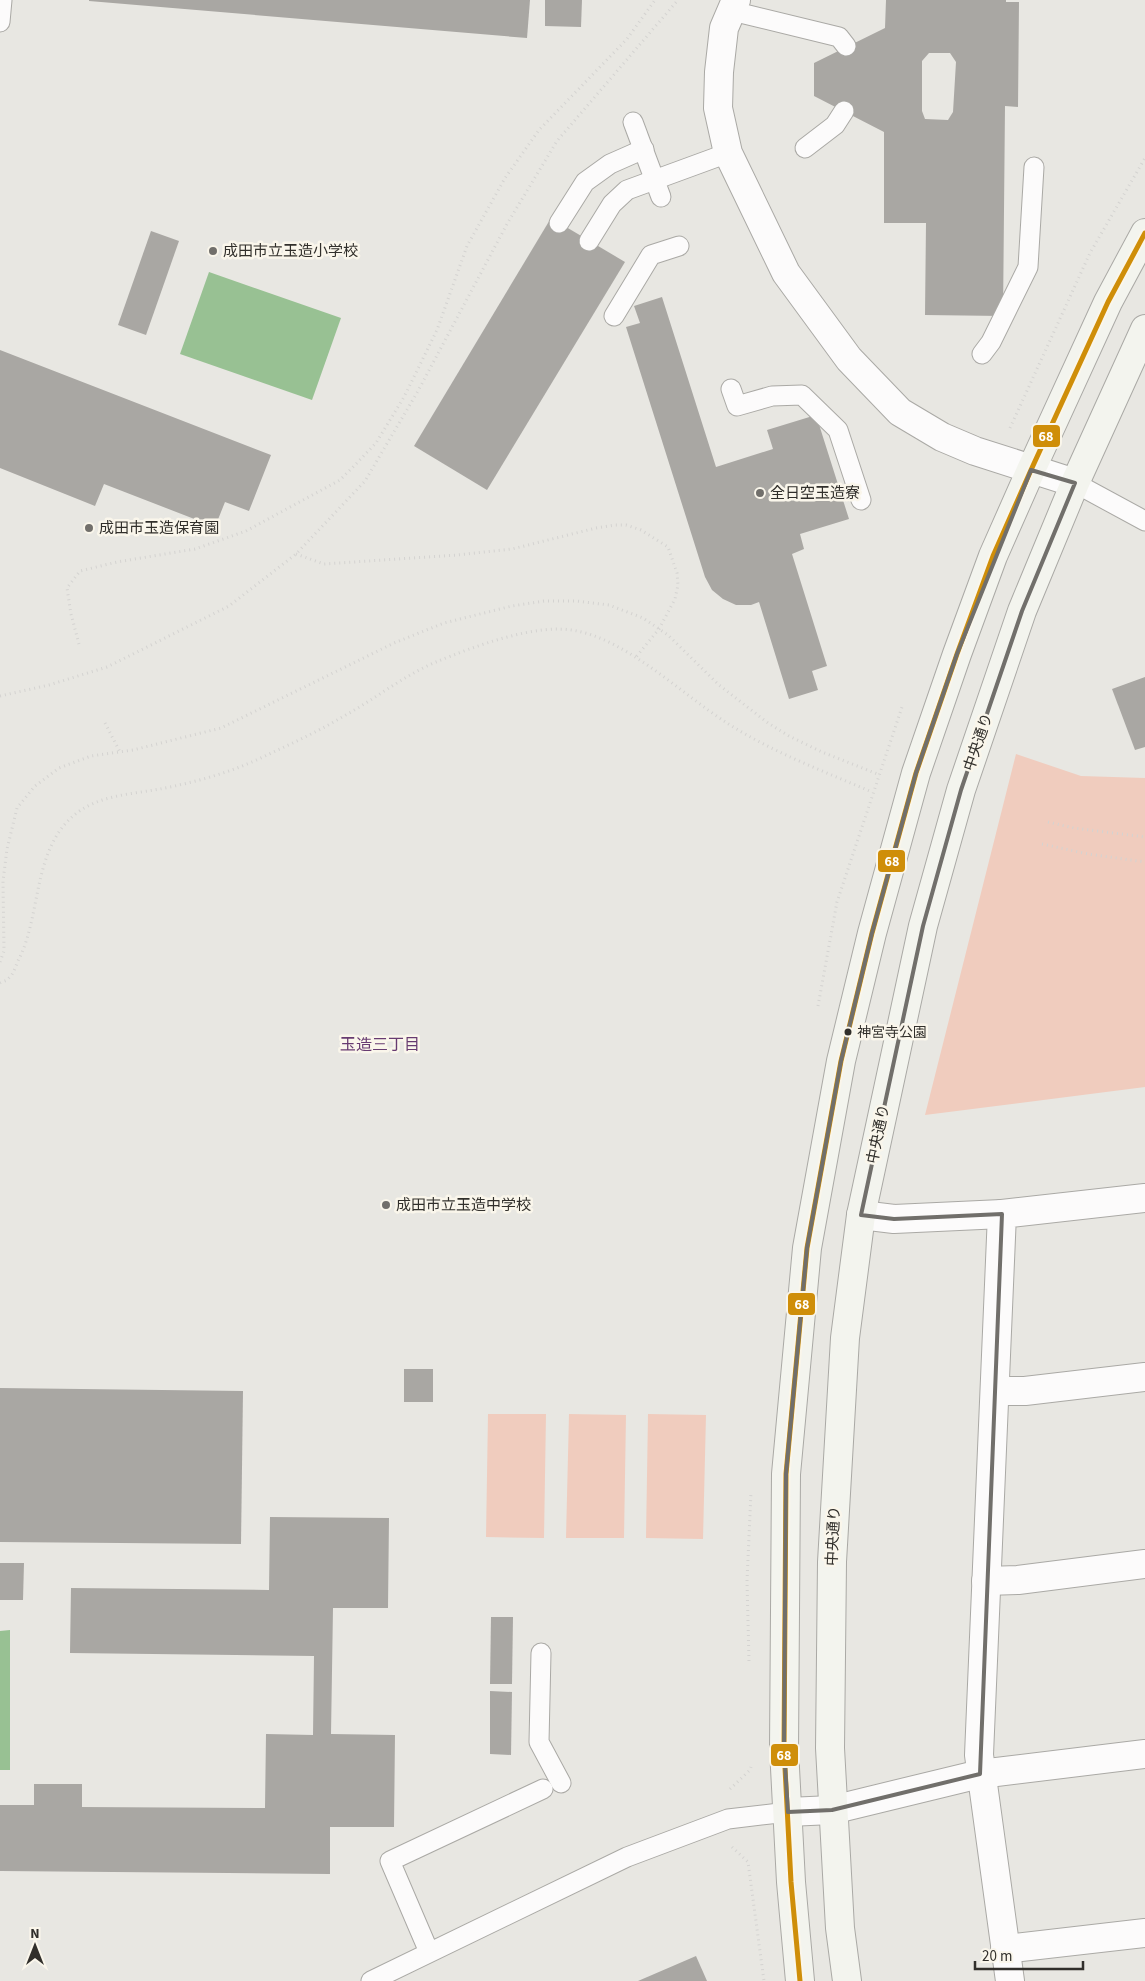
<svg xmlns="http://www.w3.org/2000/svg" width="1145" height="1981" font-family="'Source Sans 3','Noto Sans JP',sans-serif">
	<rect width="100%" height="100%" fill="#e8e7e2"/>
	<g fill="#f0ccbe">
		<path d="M1016,754L1081,776L1145,778V1087L925,1115Z"/>
		<path d="M488,1414H546L544,1538L486,1537Z"/>
		<path d="M569,1414L626,1415L624,1538H566Z"/>
		<path d="M648,1414L706,1415L703,1539L646,1538Z"/>
	</g>
	<g fill="#98c193">
		<path d="M209,272L341,318L312,400L180,354Z"/>
		<path d="M10,1630V1770H0V1631Z"/>
	</g>
	<g fill="#a9a7a3" fill-rule="evenodd">
		<path d="M89,0H530L527,38L89,1Z"/>
		<path d="M545,0H582L581,27L545,26Z"/>
		<path d="M886,0H1006V2H1019L1018,107L1005,106L1003,316L925,315L926,223H884V132L814,96V63L885,28ZM929,53H950L956,62L953,112L948,120L925,119L922,111V61Z"/>
		<path d="M551,218L625,262L487,490L414,446Z"/>
		<path d="M151,231L179,241L146,335L118,325Z"/>
		<path d="M662,297L716,467L773,449L767,430L816,415L849,519L800,534L804,549L792,554L827,666L812,671L818,690L789,699L759,602L751,605H736L723,599L712,590L705,577L626,327L640,323L634,306Z"/>
		<path d="M0,350L271,455L249,511L225,502L215,527L104,484L95,506L0,468Z"/>
		<path d="M1145,677V747L1135,750L1112,689Z"/>
		<rect x="404" y="1369" width="29" height="33"/>
		<path d="M0,1388L243,1391L241,1544L0,1542Z"/>
		<path d="M270,1517L389,1518L388,1608H333L331,1734L395,1735L394,1827H330V1874L0,1871V1805H34V1784H82V1807L265,1808L266,1734L313,1735L314,1656L70,1653L71,1588L269,1590Z"/>
		<path d="M0,1563H24L23,1600H0Z"/>
		<path d="M491,1617H513L512,1684H490Z"/>
		<path d="M490,1691L512,1692L511,1755L490,1754Z"/>
		<path d="M696,1956L707,1981H638Z"/>
	</g>
	<g fill="none" stroke-linecap="round" stroke-linejoin="round">
		<g stroke="#aaa9a5" stroke-width="21">
			<g id="lane">
				<path d="M732,11L839,37L846,46"/>
				<path d="M0,22L2,0"/>
				<path d="M633,122L661,197"/>
				<path d="M805,148L835,125L844,111"/>
				<path d="M559,223L585,182L610,164L644,149"/>
				<path d="M589,241L612,204L627,190L728,153"/>
				<path d="M614,316L651,255L679,246"/>
				<path d="M982,354L991,342L1028,267L1034,167"/>
				<path d="M731,389L737,406L772,396L802,395L838,430L861,500"/>
				<path d="M1075,483L1145,521"/>
				<path d="M541,1653L539,1742L561,1783"/>
				<path d="M429,1952L390,1861L543,1789"/>
				<path d="M371,1981L627,1857L728,1819L788,1812"/>
			</g>
		</g>
		<g stroke="#aaa9a5" stroke-width="30">
			<g id="street">
				<path d="M736,0L724,28L719,72L718,108L728,153L786,273L849,359L900,412L942,437L975,451L1075,483"/>
				<path d="M861,1215L894,1219L1002,1214"/>
				<path d="M995,1391H1025L1145,1377"/>
				<path d="M986,1581L1018,1580L1145,1564"/>
				<path d="M788,1812L832,1810L980,1774L1145,1754"/>
				<path d="M1005,1949L1145,1933"/>
				<path d="M1010,1981L979,1755L1002,1214L1145,1198"/>
			</g>
		</g>
		<g stroke="#aaa9a5" stroke-width="30">
			<g id="secondary">
				<path d="M800,1981L791,1882L784,1749L786,1474L807,1248L841,1061L872,933L916,773L957,654L993,556L1031,470L1108,302L1145,233"/>
				<path d="M847,1981L840,1928L830,1748L832,1562L845,1338L861,1215L923,926L961,790L1022,611L1075,483L1145,329"/>
			</g>
		</g>
		<g stroke="#d4d3d1" stroke-width="3" stroke-dasharray="1 4" stroke-linecap="butt">
			<path d="M1010,428L1090,253L1145,158"/>
			<path d="M296,554L324,564L457,555L512,549L596,528L615,525H626L641,530L668,547L677,573L678,585L675,599L659,629L636,657"/>
			<path d="M79,644L71,614L67,588L80,571L117,562L195,549L246,531L340,480L354,466L376,443L404,397L437,330L467,246L505,178L539,130L627,39L655,0"/>
			<path d="M0,696L49,685L107,667L229,606L296,554L365,481L418,391L507,224L557,141L678,0"/>
			<path d="M105,723L120,752"/>
			<path d="M1048,822L1074,828L1145,837"/>
			<path d="M1042,844L1088,854L1145,862"/>
			<path d="M0,962L4,951L3,881L7,849L17,808L35,786L59,768L91,756L133,750L221,728L394,643L444,623L512,606L544,601H576L609,605L643,618L668,635L719,685L768,723L789,736L822,752L880,775"/>
			<path d="M0,983C3,981 7,981 9,978C14,974 16,964 19,959C42,913 32,846 78,812C103,794 136,794 165,788C200,781 235,771 267,755C293,743 319,731 344,716C375,699 403,676 436,662C473,647 537,622 577,631C628,641 682,694 727,723C772,752 823,771 872,792"/>
			<path d="M818,1006L837,902L902,707"/>
			<path d="M749,1661L747,1581L751,1492"/>
			<path d="M730,1789L750,1770L751,1767"/>
			<path d="M732,1847L748,1862L764,1981"/>
		</g>
		<use href="#lane" stroke="#fcfbfb" stroke-width="19"/>
		<use href="#street" stroke="#fcfbfb" stroke-width="28"/>
		<use href="#secondary" stroke="#f3f4ee" stroke-width="28"/>
		<g stroke="#faf6eb" stroke-width="9">
			<path id="bus-1" d="M800,1981L791,1882L784,1749L786,1474L807,1248L841,1061L872,933L916,773L957,654L993,556L1031,470L1108,302L1145,233"/>
		</g>
		<use href="#bus-1" stroke="#cf8e09" stroke-width="5"/>
	</g>
	<path fill="none" stroke="#716f6b" stroke-width="4" stroke-linejoin="round" d="M1031,470L1075,483L1022,611L961,790L923,926L861,1215L894,1219L1002,1214L980,1774L832,1810L788,1812L784,1749L786,1474L807,1248L841,1061L872,933L916,773L957,654Z"/>
	<g fill="#716f6b" stroke="#faf6eb" stroke-width="2">
		<circle cx="213" cy="251" r="5"/>
		<circle cx="760" cy="493" r="5"/>
		<circle cx="89" cy="528" r="5"/>
		<circle cx="386" cy="1205" r="5"/>
	</g>
	<circle fill="#312f2b" stroke="#faf6eb" stroke-width="2" cx="848" cy="1032" r="4.5"/>
	<g text-anchor="middle" stroke-width="5" stroke-linejoin="round" paint-order="stroke">
		<g font-size="14" fill="#312f2b" stroke="#faf6eb" text-anchor="start">
			<text x="857" y="1037">神宮寺公園</text>
		</g>
		<g font-size="15" fill="#312f2b" stroke="#faf6eb" text-anchor="start">
			<text x="223" y="256">成田市立玉造小学校</text>
			<text x="770" y="498">全日空玉造寮</text>
			<text x="99" y="533">成田市玉造保育園</text>
			<text x="396" y="1210">成田市立玉造中学校</text>
		</g>
		<g font-size="15" fill="#312f2b" stroke="#faf6eb">
			<text transform="translate(978 742) rotate(-71)" y="5">中央通り</text>
			<text transform="translate(878 1134) rotate(-78)" y="5">中央通り</text>
			<text transform="translate(833 1536) rotate(-87)" y="5">中央通り</text>
		</g>
		<g font-size="16" fill="#673b71" stroke="#faf6eb">
			<text x="380" y="1050">玉造三丁目</text>
		</g>
	</g>
	<g stroke="#faf6eb" stroke-width="2">
		<rect x="1032" y="424" width="29" height="24" rx="5" fill="#cf8e09"/>
		<rect x="877" y="849" width="29" height="24" rx="5" fill="#cf8e09"/>
		<rect x="787" y="1292" width="29" height="24" rx="5" fill="#cf8e09"/>
		<rect x="770" y="1743" width="29" height="24" rx="5" fill="#cf8e09"/>
	</g>
	<g font-size="14" text-anchor="middle" font-weight="bold" fill="#fff">
		<text x="1046" y="441">68</text>
		<text x="892" y="866">68</text>
		<text x="802" y="1309">68</text>
		<text x="784" y="1760">68</text>
	</g>
	<g transform="translate(35 1946)" stroke="#faf6eb" stroke-width="4" paint-order="stroke">
	<path d="M0-4L9 19L0 12L-9 19Z" fill="#312f2b"/>
	<text y="-8" font-size="14" font-weight="bold" text-anchor="middle" fill="#312f2b">N</text>
	</g>
	<path d="M975 1961v8h108v-8" fill="none" stroke="#312f2b" stroke-width="2.5"/>
	<text x="982" y="1961" font-size="15" fill="#312f2b" stroke="#faf6eb" stroke-width="4" paint-order="stroke">20 m</text>
</svg>
